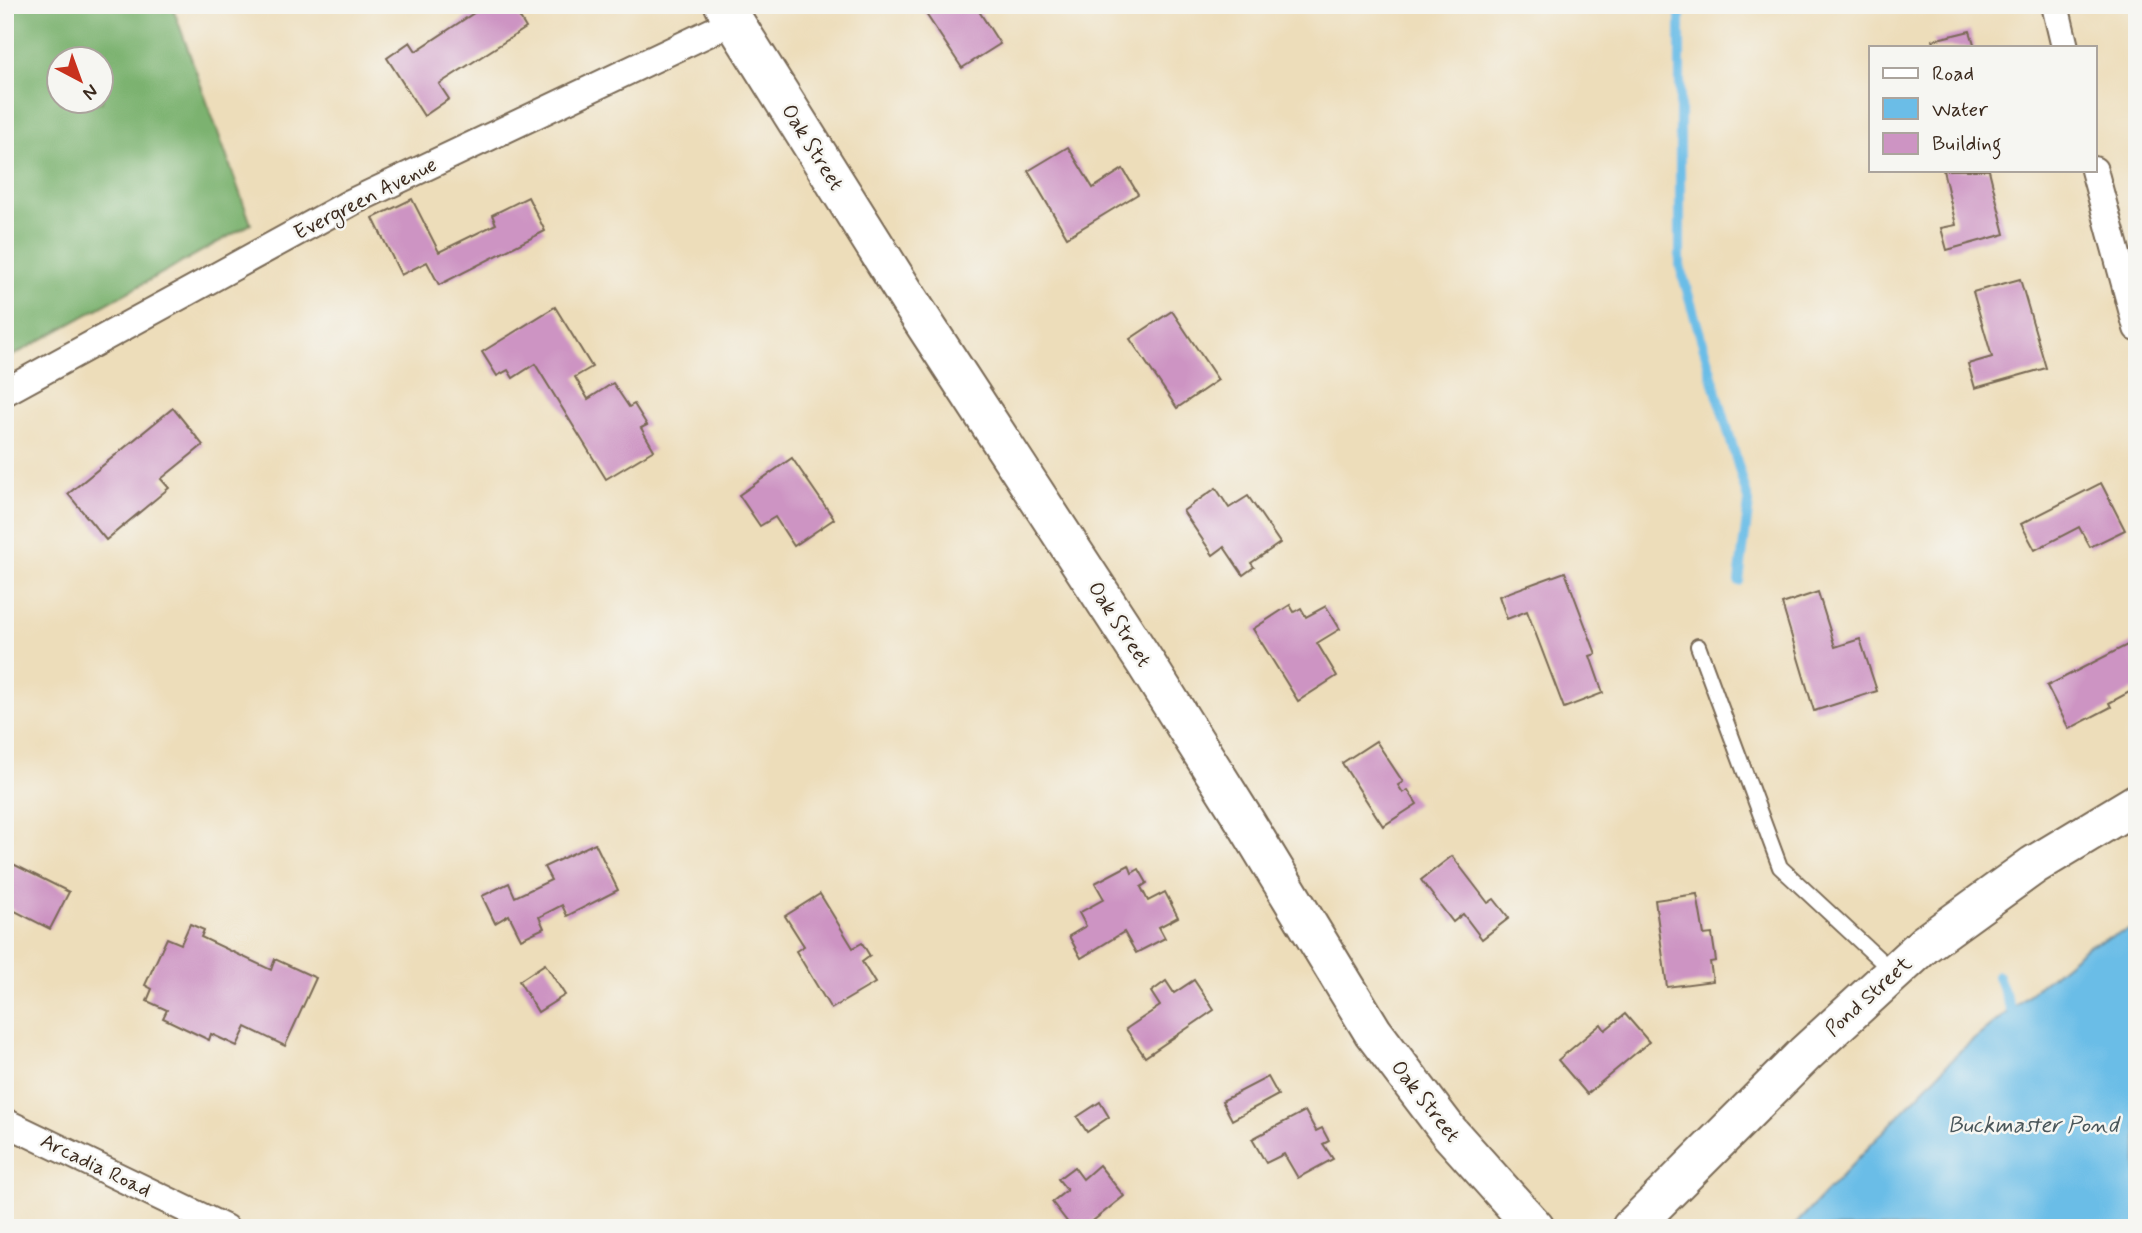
<svg xmlns="http://www.w3.org/2000/svg" width="2142" height="1233" font-family="Mynerve,sans-serif">
	<rect width="100%" height="100%" fill="#f6f6f2"/>
	<filter id="ink" filterUnits="userSpaceOnUse"><feTurbulence type="fractalNoise" baseFrequency=".0143" numOctaves="2"/><feDisplacementMap in="SourceGraphic" scale="14" xChannelSelector="R" yChannelSelector="G"/><feConvolveMatrix kernelMatrix="1 2 1 2 8 2 1 2 1" color-interpolation-filters="sRGB"/></filter>
	<filter id="wash" filterUnits="userSpaceOnUse"><feTurbulence type="fractalNoise" baseFrequency=".00686" numOctaves="4" result="noise"/><feDisplacementMap in="SourceGraphic" scale="28" xChannelSelector="R" yChannelSelector="G"/><feGaussianBlur stdDeviation="1.57" result="paint"/><feColorMatrix in="noise" values="0 0 0 0 0 0 0 0 0 0 0 0 0 0 0 0 0 1.4 0 .05"/><feComposite in="paint" operator="in"/></filter>
	<g filter="url(#wash)">
		<rect width="100%" height="100%" fill="#edddba"/>
		<path fill="#7cb26f" stroke="#5c6e46" stroke-width="2" fill-rule="evenodd" d="M5,5H172L251,224L5,360ZM60,60H102V102H60Z"/>
		<path fill="#6bbde7" stroke="#537482" stroke-width="2" d="M2137,927V1228H1792L1960,1051L2089,945Z"/>
		<g fill="none" stroke-linecap="round" stroke-linejoin="round">
			<g stroke="#6bbde7" stroke-width="10">
				<path d="M1678,5L1680,13V266L1749,503L1739,581"/>
				<path d="M1998,976L2015,1021"/>
			</g>
		</g>
		<g id="blocks">
			<g fill="#cd94c3">
				<path d="M486,5H512L526,28L439,84L449,99L424,116L387,58L410,42L416,51Z"/>
				<path d="M920,5H975L1000,44L962,68Z"/>
				<path d="M1970,31L1975,47H1935L1933,40Z"/>
				<path d="M1068,147L1093,188L1123,169L1138,194L1067,237L1028,171Z"/>
				<path d="M1943,170H1989L2005,234L1947,250L1941,228L1956,225Z"/>
				<path d="M528,197L545,231L439,285L427,262L401,275L373,218L412,199L439,252L496,224L492,215Z"/>
				<path d="M2020,279L2046,368L1975,388L1968,364L1992,357L1973,292Z"/>
				<path d="M555,307L592,367L575,377L588,399L613,383L629,407L634,404L647,425L641,428L654,450L606,479L535,364L513,378L508,370L497,376L482,352Z"/>
				<path d="M1172,311L1218,380L1177,408L1130,339Z"/>
				<path d="M173,408L203,445L161,479L169,488L106,540L68,494Z"/>
				<path d="M792,458L834,519L794,546L775,517L760,526L739,495Z"/>
				<path d="M2101,483L2125,530L2090,547L2079,527L2035,550L2021,524Z"/>
				<path d="M1216,488L1229,508L1248,496L1280,543L1251,563L1254,567L1243,575L1224,547L1213,555L1183,511Z"/>
				<path d="M1565,572L1596,654L1590,656L1603,693L1564,708L1527,611L1507,619L1499,596Z"/>
				<path d="M1818,592L1835,647L1860,639L1877,691L1814,711L1782,604Z"/>
				<path d="M1290,605L1294,612L1301,608L1306,617L1326,606L1340,629L1317,643L1337,676L1298,701L1253,629Z"/>
				<path d="M2133,642L2137,648V688L2109,703L2111,707L2069,729L2047,686Z"/>
				<path d="M1376,741L1403,782L1398,785L1403,793L1408,790L1417,804L1383,826L1342,763Z"/>
				<path d="M595,843L618,890L567,916L562,905L539,917L544,928L521,939L509,915L495,923L482,896L509,883L515,897L551,880L544,867Z"/>
				<path d="M1452,856L1488,903L1494,899L1509,918L1482,939L1463,914L1453,922L1421,880Z"/>
				<path d="M5,860L69,892L50,929L5,906Z"/>
				<path d="M1129,865L1132,873L1139,869L1147,883L1141,887L1148,901L1165,892L1178,917L1159,927L1165,938L1136,953L1124,932L1081,958L1069,936L1086,926L1079,913L1104,899L1095,883Z"/>
				<path d="M820,894L853,948L862,943L870,956L862,962L875,983L831,1009L796,951L804,946L785,916Z"/>
				<path d="M1697,894L1704,935L1712,934L1716,961L1710,962L1713,981L1667,987L1655,900Z"/>
				<path d="M190,924L204,930L201,937L271,970L275,959L316,978L285,1046L246,1027L237,1046L211,1034L209,1040L163,1018L167,1010L147,1001L152,989L145,985L167,938L181,944Z"/>
				<path d="M545,964L565,995L538,1012L519,981Z"/>
				<path d="M1194,980L1214,1010L1145,1057L1126,1029L1160,1006L1151,992L1166,981L1174,993Z"/>
				<path d="M1625,1014L1649,1042L1587,1094L1558,1060L1601,1024L1605,1030Z"/>
				<path d="M1268,1077L1278,1095L1232,1120L1222,1101Z"/>
				<path d="M1100,1102L1109,1117L1087,1132L1077,1117Z"/>
				<path d="M1305,1111L1316,1131L1322,1128L1329,1141L1323,1144L1333,1159L1298,1178L1284,1154L1266,1163L1252,1139Z"/>
				<path d="M1099,1165L1124,1196L1084,1228H1072L1052,1202L1067,1190L1058,1179L1074,1167L1083,1179Z"/>
			</g>
		</g>
	</g>
	<g filter="url(#ink)">
		<use href="#blocks" fill-opacity="0" stroke="#796955" stroke-width="2"/>
		<g fill="none" stroke-linecap="round" stroke-linejoin="round">
			<g stroke="#796955" stroke-width="18">
				<path id="lane" d="M1698,646L1780,867L1892,971"/>
			</g>
			<g stroke="#796955" stroke-width="30">
				<g id="street">
					<path d="M2055,5L2065,47"/>
					<path d="M2094,170L2137,328"/>
					<path d="M5,392L352,202L734,21"/>
					<path d="M5,1122L225,1228"/>
				</g>
			</g>
			<g stroke="#796955" stroke-width="42">
				<g id="secondary">
					<path d="M724,5L909,300L1145,662L1243,818L1373,1032L1449,1132L1535,1228"/>
					<path d="M1631,1228L1805,1054L1925,944L2034,865L2137,803"/>
				</g>
			</g>
			<use href="#lane" stroke="#fff" stroke-width="14"/>
			<use href="#street" stroke="#fff" stroke-width="26"/>
			<use href="#secondary" stroke="#fff" stroke-width="38"/>
		</g>
	</g>
	<g text-anchor="middle" stroke-width="5" stroke-linejoin="round" paint-order="stroke">
		<g font-size="21" fill="#3b2a1e" stroke="#f6f6f2">
			<text transform="translate(813 147) rotate(58)" y="7">Oak Street</text>
			<text transform="translate(365 198) rotate(-27)" y="7">Evergreen Avenue</text>
			<text transform="translate(1120 624) rotate(57)" y="7">Oak Street</text>
			<text transform="translate(1868 996) rotate(-42)" y="7">Pond Street</text>
			<text transform="translate(1426 1101) rotate(52)" y="7">Oak Street</text>
			<text transform="translate(96 1165) rotate(26)" y="7">Arcadia Road</text>
		</g>
		<g font-size="23" font-style="italic" fill="#49565a" stroke="#f6f6f2">
			<text x="2033" y="1132">Buckmaster Pond</text>
		</g>
	</g>
	<rect width="2142" height="1233" fill="none" stroke="#f6f6f2" stroke-width="28"/>
	<rect x="1869" y="46" width="228" height="126" fill="#f6f6f2" stroke="#aba49d" stroke-width="2"/>
	<rect x="1883" y="68" width="35" height="10" fill="#ffffff" stroke="#aba49d" stroke-width="2"/>
	<text x="1932" y="80" font-size="21" fill="#3b2a1e">Road</text>
	<rect x="1883" y="98" width="35" height="21" fill="#6bbde7" stroke="#aba49d" stroke-width="2"/>
	<text x="1932" y="116" font-size="21" fill="#3b2a1e">Water</text>
	<rect x="1883" y="133" width="35" height="21" fill="#cd94c3" stroke="#aba49d" stroke-width="2"/>
	<text x="1932" y="150" font-size="21" fill="#3b2a1e">Building</text>
	<g transform="translate(80 80) rotate(139)"><circle r="33" fill="#f6f6f2" stroke="#aba49d" stroke-width="2"/>
	<path d="M0-5L12 26L0 18L-12 26Z" fill="#c8321e"/>
	<text y="-10" font-size="19" font-weight="bold" text-anchor="middle" fill="#3b2a1e">N</text>
	</g>
</svg>
